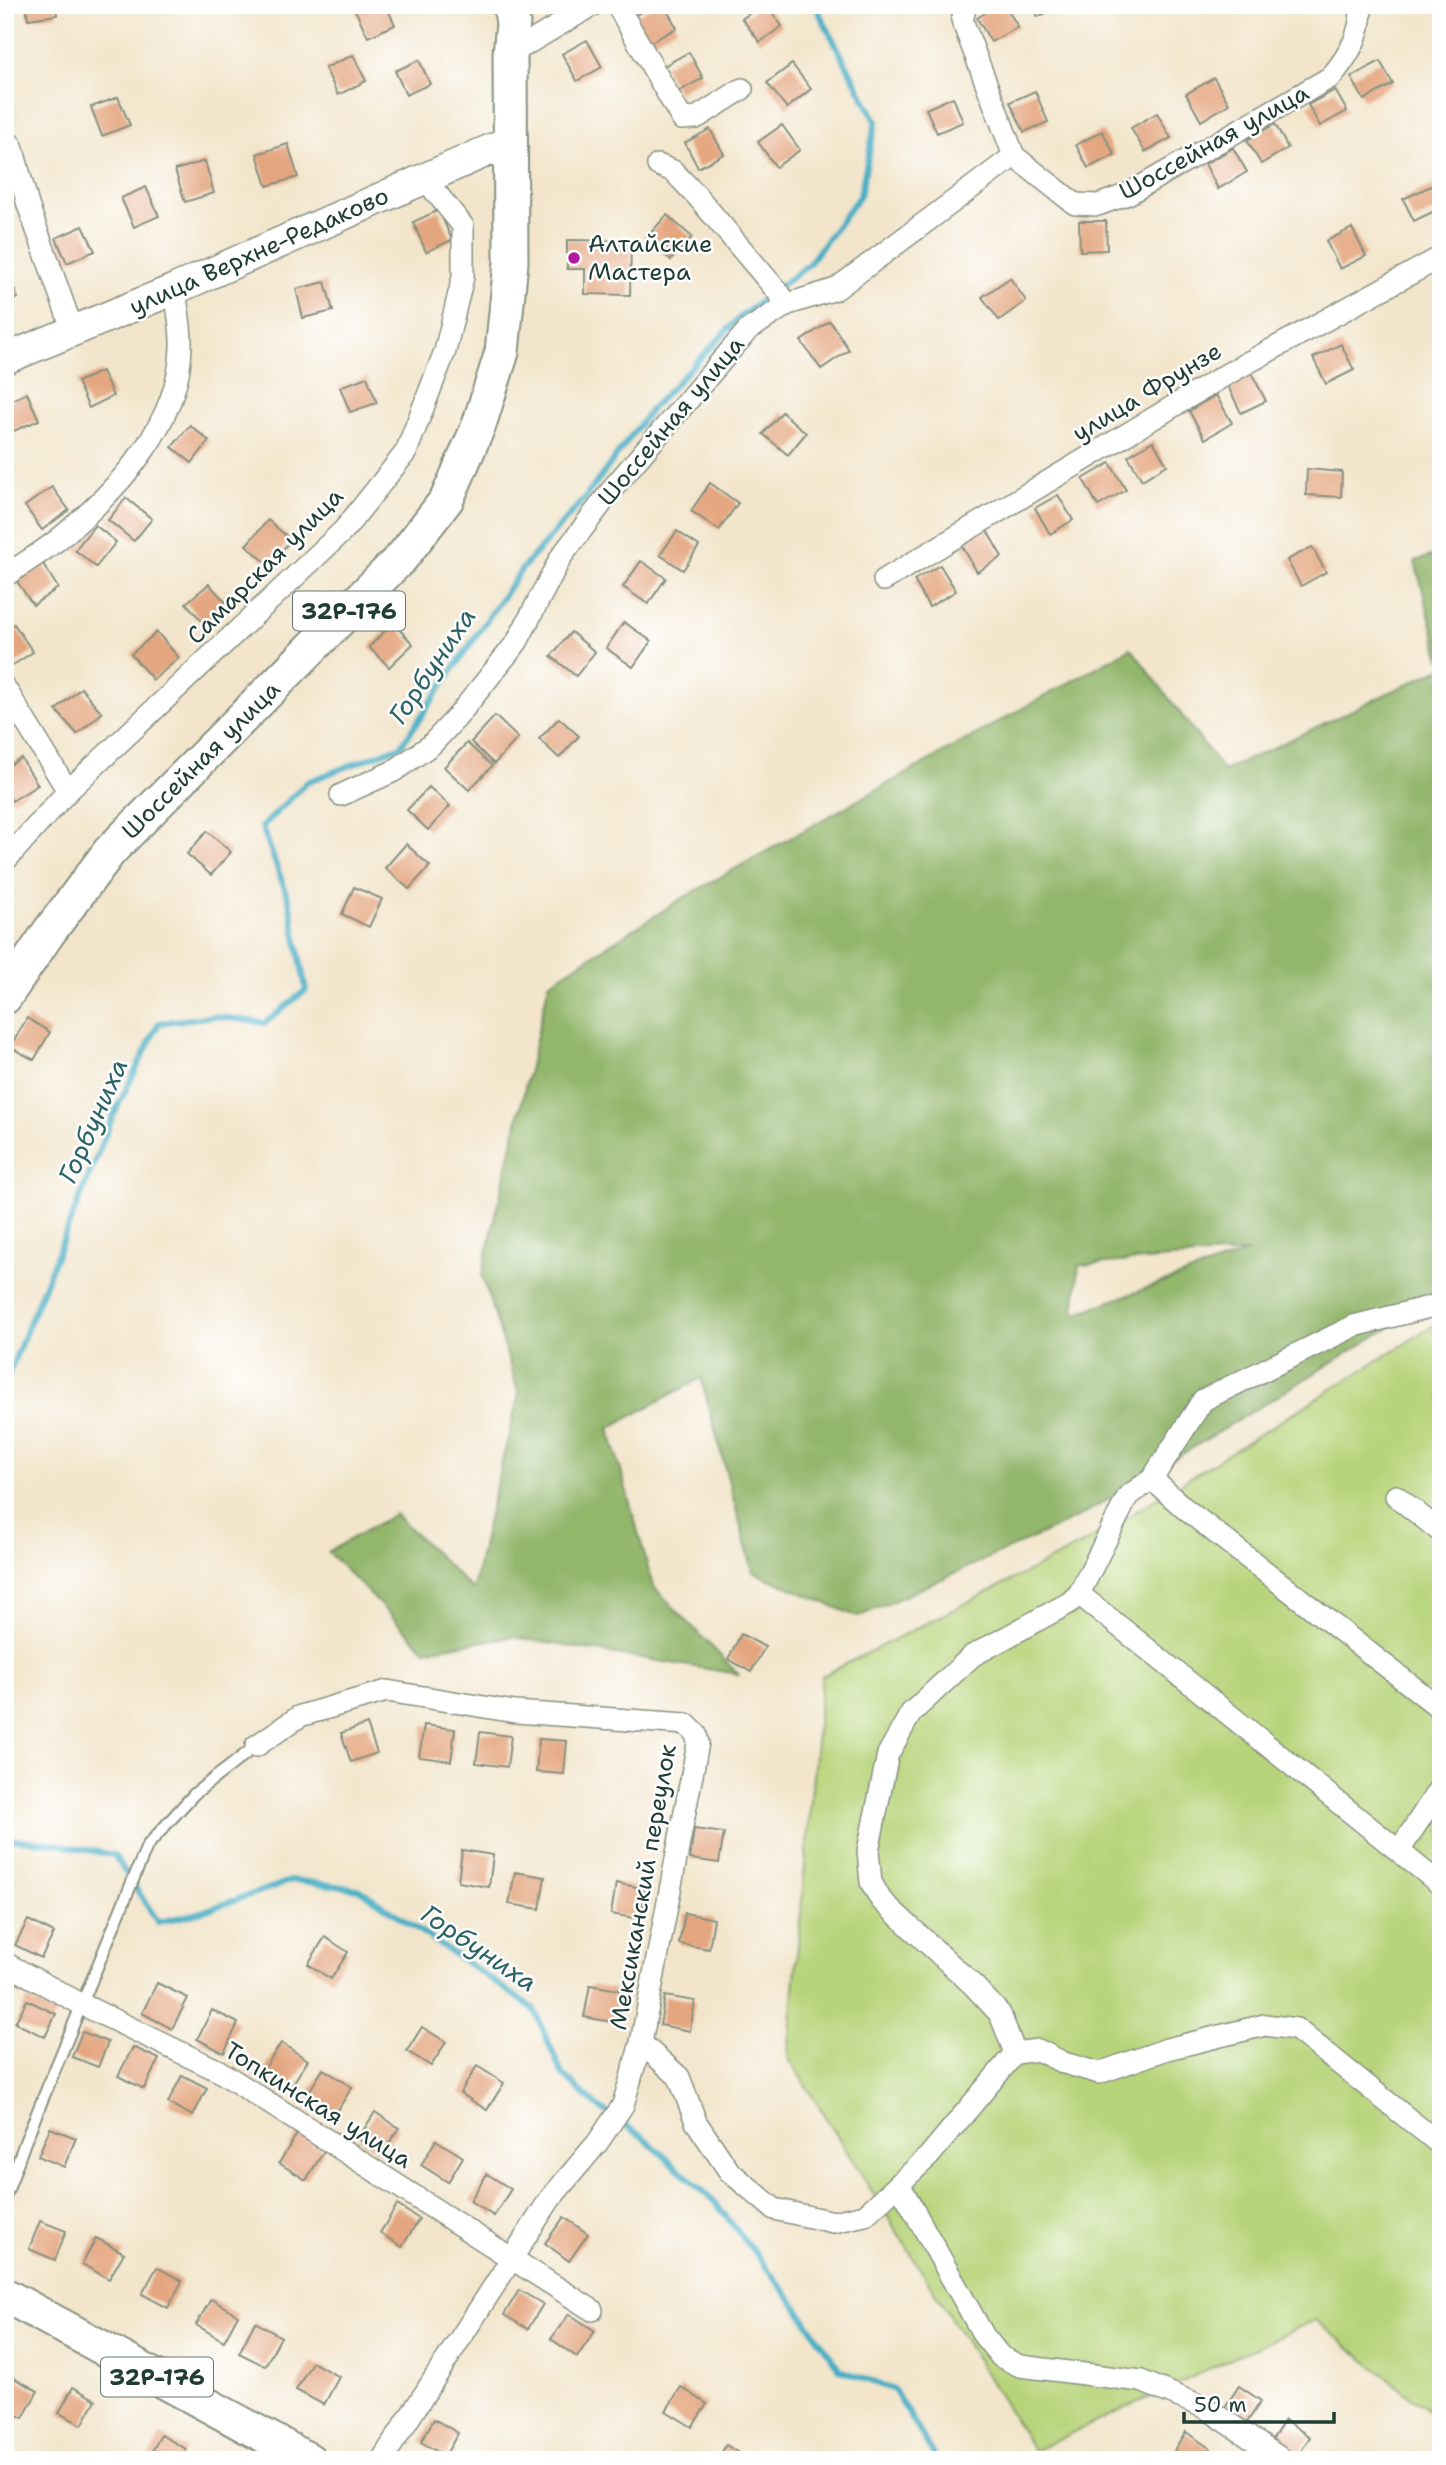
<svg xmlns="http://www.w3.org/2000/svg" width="1446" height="2465" font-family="'Shantell Sans',sans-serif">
	<rect width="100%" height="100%" fill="#fff"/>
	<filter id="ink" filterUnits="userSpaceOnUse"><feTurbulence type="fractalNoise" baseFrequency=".0143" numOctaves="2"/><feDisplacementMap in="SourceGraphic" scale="14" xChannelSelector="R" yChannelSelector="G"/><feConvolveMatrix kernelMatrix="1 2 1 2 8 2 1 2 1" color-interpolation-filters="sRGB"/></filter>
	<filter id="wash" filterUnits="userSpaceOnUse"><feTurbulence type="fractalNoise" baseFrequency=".00686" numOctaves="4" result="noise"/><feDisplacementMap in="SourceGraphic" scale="28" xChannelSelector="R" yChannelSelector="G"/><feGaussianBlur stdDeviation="1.57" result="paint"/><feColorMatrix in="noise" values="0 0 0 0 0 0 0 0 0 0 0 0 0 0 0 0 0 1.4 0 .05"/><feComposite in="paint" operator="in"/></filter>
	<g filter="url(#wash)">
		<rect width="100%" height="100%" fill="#f2e5cb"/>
		<path fill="#b8d47a" stroke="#6c8857" stroke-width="2" d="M1441,1321V2420L1315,2320L1034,2451L788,2057L822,1676L1085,1543Z"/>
		<g fill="#92b66a" stroke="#587a4f" stroke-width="2" fill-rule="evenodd">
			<path d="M1441,553V660L1415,561Z"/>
			<path d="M1131,648L1224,771L1441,668V1296L1079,1517L858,1617L753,1572L701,1378L609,1428L653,1586L738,1674L512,1637L425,1650L328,1552L395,1514L473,1590L490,1510L519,1394L482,1275L549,983L681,899ZM1248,1252L1075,1314L1074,1313L1079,1265Z"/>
		</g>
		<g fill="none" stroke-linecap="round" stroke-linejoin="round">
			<g stroke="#45adc4" stroke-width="6">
				<path d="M5,1383L113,1116L159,1023L214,1016L265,1023L306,990L289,900L262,827L307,782L401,746L521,570L584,499L652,408L739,318L808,265L860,195L876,121L815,5"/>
				<path d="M5,1839L45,1842L114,1855L158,1922L195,1914L293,1880L359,1889L534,2009L562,2074L597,2106L643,2137L714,2201L794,2303L840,2370L894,2390L937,2460"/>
			</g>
		</g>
		<g id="blocks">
			<g fill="#e4a67f">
				<path d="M26,5H56L57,15L28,19Z"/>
				<path d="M366,5H386L395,25L368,37L355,10Z"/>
				<path d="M655,5H664L677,28L649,43L634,16Z"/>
				<path d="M761,5H766L782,26L760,42L742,19Z"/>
				<path d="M998,5H1005L1018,27L991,42L977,18Z"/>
				<path d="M1032,5H1060L1038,17Z"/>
				<path d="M587,40L602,67L577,81L562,54Z"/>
				<path d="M689,52L703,78L678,92L664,66Z"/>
				<path d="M353,55L366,81L338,95L325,68Z"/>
				<path d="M419,60L430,84L406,95L395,71Z"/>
				<path d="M1380,61L1393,84L1364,100L1351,77Z"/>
				<path d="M792,64L811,89L787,108L767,83Z"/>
				<path d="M1214,78L1229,104L1201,121L1186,94Z"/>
				<path d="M1335,90L1347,111L1320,126L1308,105Z"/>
				<path d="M1035,91L1048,122L1024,132L1010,102Z"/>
				<path d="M118,97L130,125L102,136L91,107Z"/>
				<path d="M953,97L963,122L937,133L926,109Z"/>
				<path d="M1157,113L1171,138L1145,152L1131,128Z"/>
				<path d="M1275,124L1288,148L1261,164L1247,140Z"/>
				<path d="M782,125L800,150L776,167L758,142Z"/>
				<path d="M710,129L724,154L698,168L685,143Z"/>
				<path d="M1102,131L1115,155L1088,168L1076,145Z"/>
				<path d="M288,144L298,177L267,186L257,154Z"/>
				<path d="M1233,148L1247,172L1218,189L1205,164Z"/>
				<path d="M205,161L214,193L185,202L175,170Z"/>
				<path d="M1433,185L1441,201V208L1414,221L1403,199Z"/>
				<path d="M146,187L159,216L134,227L121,198Z"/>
				<path d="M439,210L452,240L426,252L413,222Z"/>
				<path d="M667,215L692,237L671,260L646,238Z"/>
				<path d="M1079,221H1106L1107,250L1080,251Z"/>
				<path d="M83,226L95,251L67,263L56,238Z"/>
				<path d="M1352,228L1366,256L1340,269L1326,241Z"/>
				<path d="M567,240L631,241L630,295L585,294V269H567Z"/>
				<path d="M5,269L18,298L5,304Z"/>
				<path d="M1010,278L1026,301L999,320L982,297Z"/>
				<path d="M325,282L333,311L303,318L296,289Z"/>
				<path d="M830,321L849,350L821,369L801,341Z"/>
				<path d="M1341,344L1354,370L1326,384L1313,358Z"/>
				<path d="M1250,370L1266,401L1241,413L1226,382Z"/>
				<path d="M102,371L113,396L89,408L77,382Z"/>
				<path d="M367,377L377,403L350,412L340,387Z"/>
				<path d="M27,393L39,420L7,434L5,403Z"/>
				<path d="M1216,395L1232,423L1205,439L1189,411Z"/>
				<path d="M782,412L806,433L788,455L763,434Z"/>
				<path d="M190,425L209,441L192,463L172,447Z"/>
				<path d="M1153,441L1167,465L1142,480L1128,456Z"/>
				<path d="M1110,463L1126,490L1098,506L1083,479Z"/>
				<path d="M1307,469L1342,472L1341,497L1306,495Z"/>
				<path d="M710,483L738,503L719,530L691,511Z"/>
				<path d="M52,487L69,510L42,530L25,506Z"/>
				<path d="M1058,495L1073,520L1050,534L1035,508Z"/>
				<path d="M126,498L152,519L134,541L108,520Z"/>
				<path d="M268,520L291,540L269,565L246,545Z"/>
				<path d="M95,525L116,542L96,567L75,550Z"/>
				<path d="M986,529L1002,557L977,572L961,544Z"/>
				<path d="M677,531L699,546L683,570L660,555Z"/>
				<path d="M1312,547L1326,572L1301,586L1287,560Z"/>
				<path d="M641,561L666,578L648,604L623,587Z"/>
				<path d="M42,562L58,588L33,605L16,580Z"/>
				<path d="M940,565L956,591L929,607L914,580Z"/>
				<path d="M209,584L230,607L207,627L186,603Z"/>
				<path d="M624,622L651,641L633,667L606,648Z"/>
				<path d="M393,623L413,644L389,667L369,647Z"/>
				<path d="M14,624L33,652L10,667L5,660V631Z"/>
				<path d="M157,632L179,658L153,680L131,654Z"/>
				<path d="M571,632L595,652L576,676L551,656Z"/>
				<path d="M81,688L102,713L77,734L56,710Z"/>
				<path d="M495,716L518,738L494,764L471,742Z"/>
				<path d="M559,718L579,736L559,758L539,739Z"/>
				<path d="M467,743L492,766L469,790L444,767Z"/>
				<path d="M21,758L38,785L12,801L5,790V768Z"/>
				<path d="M429,787L450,806L428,830L407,810Z"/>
				<path d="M207,831L231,852L211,875L187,854Z"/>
				<path d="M406,844L430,866L409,889L385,868Z"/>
				<path d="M354,887L382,899L369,927L342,914Z"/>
				<path d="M27,1018L50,1032L34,1060L10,1047Z"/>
				<path d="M741,1634L765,1647L751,1672L728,1659Z"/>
				<path d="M367,1724L377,1753L351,1762L341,1733Z"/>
				<path d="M424,1725L455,1729L451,1761L419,1757Z"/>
				<path d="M480,1732L511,1736L507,1767L476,1763Z"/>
				<path d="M539,1739L567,1741L564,1774L536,1772Z"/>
				<path d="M694,1829L724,1833L719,1863L690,1859Z"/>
				<path d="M462,1850L493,1855L489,1887L458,1882Z"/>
				<path d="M515,1872L545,1877L540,1909L509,1904Z"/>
				<path d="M616,1883L646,1889L640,1919L611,1914Z"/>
				<path d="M685,1913L714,1919L709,1949L679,1944Z"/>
				<path d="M28,1920L54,1933L41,1958L15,1945Z"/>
				<path d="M325,1937L348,1952L331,1979L308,1964Z"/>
				<path d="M157,1983L188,1998L172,2029L142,2013Z"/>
				<path d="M590,1985L624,1991L618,2023L584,2017Z"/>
				<path d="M665,1996L695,2001L690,2031L660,2025Z"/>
				<path d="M27,2000L56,2014L45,2037L15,2023Z"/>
				<path d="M212,2010L238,2023L224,2053L197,2039Z"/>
				<path d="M422,2027L446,2042L431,2066L407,2051Z"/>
				<path d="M82,2032L108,2042L98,2067L72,2057Z"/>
				<path d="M281,2043L308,2060L290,2088L263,2071Z"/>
				<path d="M133,2047L159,2059L144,2089L118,2076Z"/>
				<path d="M477,2066L504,2083L487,2110L460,2093Z"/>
				<path d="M323,2069L352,2087L336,2113L307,2095Z"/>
				<path d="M182,2075L207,2088L193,2116L168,2103Z"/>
				<path d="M375,2112L399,2128L382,2154L358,2139Z"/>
				<path d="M50,2128L76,2138L64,2167L38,2156Z"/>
				<path d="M297,2134L324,2151L306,2180L279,2163Z"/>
				<path d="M436,2140L463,2157L448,2182L421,2165Z"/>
				<path d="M487,2174L511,2189L494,2216L470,2201Z"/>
				<path d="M397,2205L419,2219L402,2247L380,2233Z"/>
				<path d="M564,2217L588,2234L569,2261L545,2243Z"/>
				<path d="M40,2221L66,2231L55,2260L29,2249Z"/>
				<path d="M96,2238L124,2253L109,2279L82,2264Z"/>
				<path d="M157,2267L182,2281L168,2308L142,2294Z"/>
				<path d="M519,2290L543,2304L528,2329L504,2315Z"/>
				<path d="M211,2299L238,2315L224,2341L196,2325Z"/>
				<path d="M569,2314L595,2331L577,2357L551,2339Z"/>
				<path d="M255,2322L281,2337L265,2366L239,2353Z"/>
				<path d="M312,2362L339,2377L324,2405L296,2390Z"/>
				<path d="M12,2377L38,2391L23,2418L5,2409V2390Z"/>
				<path d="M1239,2386L1261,2401L1246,2424L1223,2410Z"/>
				<path d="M73,2387L96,2400L82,2425L59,2413Z"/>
				<path d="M681,2387L707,2404L692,2427L666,2411Z"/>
				<path d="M434,2419L458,2433L445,2456L421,2442Z"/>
				<path d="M1285,2420L1310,2437L1296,2459L1270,2443Z"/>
				<path d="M1186,2432L1211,2449L1204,2460H1177L1171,2456Z"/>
				<path d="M161,2435L186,2449L180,2460H147Z"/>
				<path d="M726,2445L749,2460H717Z"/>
			</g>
		</g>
	</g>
	<g filter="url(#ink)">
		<use href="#blocks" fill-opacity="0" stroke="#889180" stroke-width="2"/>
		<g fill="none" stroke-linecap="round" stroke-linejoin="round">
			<g stroke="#889180" stroke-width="14">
				<path id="lane" d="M5,2198L25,2142L147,1846L194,1794L256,1746"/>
			</g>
			<g stroke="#889180" stroke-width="24">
				<g id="street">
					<path d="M617,5L682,119L696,118L742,89"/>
					<path d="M966,5L962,20L1014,156"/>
					<path d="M510,54L593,5"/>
					<path d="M5,139L12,146L28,205L73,331"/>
					<path d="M658,165L673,171L697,196L788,304"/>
					<path d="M5,576C25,562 48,549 66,533C121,486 179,423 181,347C182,329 177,308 175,289"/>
					<path d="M884,580L1227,374L1441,257"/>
					<path d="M5,688L68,791"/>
					<path d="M341,795L394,771L431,745L458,716L517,642L561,557L617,483L748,330L788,304L836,289L1014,156L1075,204L1098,205L1128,194L1331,77C1349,55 1362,34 1361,5"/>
					<path d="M5,861L68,791L344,530L406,452L445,351L463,277V226L425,179"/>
					<path d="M1152,1479L1184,1508L1441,1709"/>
					<path d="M1396,1496L1441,1532"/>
					<path d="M1079,1594L1441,1885"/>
					<path d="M256,1746L300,1716L387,1691L515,1712L686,1724L696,1734L698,1743L641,2043L623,2105L598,2142L550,2199L382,2460"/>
					<path d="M1399,1851L1441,1786"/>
					<path d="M5,1963L83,2005L219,2071L592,2310"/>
					<path d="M641,2043L679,2077L696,2122L729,2171L774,2209L833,2222L865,2215L899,2184L929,2156L1015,2053L1038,2050L1064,2063L1099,2073L1167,2049L1265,2025L1296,2029L1441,2145"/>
					<path d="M1015,2053L1000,2014L974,1986L881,1900L871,1882L868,1851L888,1754L911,1713L972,1656L1069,1603L1079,1594L1128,1496L1152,1479L1203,1400L1354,1326L1441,1304"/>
					<path d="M899,2184L984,2336L1001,2357L1020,2366L1141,2381L1206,2408L1283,2460"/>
				</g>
			</g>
			<g stroke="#889180" stroke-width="33">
				<path id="secondary" d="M5,359L175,289L512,140"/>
			</g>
			<g stroke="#889180" stroke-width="37">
				<g id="primary">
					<path d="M5,997L49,932L110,851L403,556L447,499L479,425L502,352L511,262L510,54L513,23L510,5"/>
					<path d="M5,2295L309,2460"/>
				</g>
			</g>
			<use href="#lane" stroke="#fff" stroke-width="10"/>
			<use href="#street" stroke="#fff" stroke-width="21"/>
			<use href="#secondary" stroke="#fff" stroke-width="30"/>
			<use href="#primary" stroke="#fff" stroke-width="33"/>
		</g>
	</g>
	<circle fill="#b5179e" stroke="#fff" stroke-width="2.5" cx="574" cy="258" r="7"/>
	<g text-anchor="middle" stroke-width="5" stroke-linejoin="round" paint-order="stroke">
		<g fill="#fff" stroke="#627771" stroke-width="2">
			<rect x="293" y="591.5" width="112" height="39" rx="5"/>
			<rect x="101" y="2357.5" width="112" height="39" rx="5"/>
		</g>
		<g font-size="23" font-weight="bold" fill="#1f3d34">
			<text x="349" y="619">32Р-176</text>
			<text x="157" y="2385">32Р-176</text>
		</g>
		<g font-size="24" fill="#1f3d34" stroke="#fff">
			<text transform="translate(1214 142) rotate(-29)" y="8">Шоссейная улица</text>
			<text transform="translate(259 251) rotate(-24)" y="8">улица Верхне-Редаково</text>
			<text transform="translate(1147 392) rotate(-31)" y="8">улица Фрунзе</text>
			<text transform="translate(671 421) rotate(-50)" y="8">Шоссейная улица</text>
			<text transform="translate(265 566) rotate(-45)" y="8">Самарская улица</text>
			<text transform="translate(201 760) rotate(-45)" y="8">Шоссейная улица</text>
			<text transform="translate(643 1887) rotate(-80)" y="8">Мексиканский переулок</text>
			<text transform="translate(318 2105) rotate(32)" y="8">Топкинская улица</text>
		</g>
		<g font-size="24" fill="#1f3d34" stroke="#fff" text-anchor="start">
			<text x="588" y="252">Алтайские<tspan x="588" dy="28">Мастера</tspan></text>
		</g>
		<g font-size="26" font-style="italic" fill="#2c6466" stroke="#fff">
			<text transform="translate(432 666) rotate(-56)" y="9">Горбуниха</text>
			<text transform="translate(93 1121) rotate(-66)" y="9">Горбуниха</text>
			<text transform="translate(479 1948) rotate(34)" y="9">Горбуниха</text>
		</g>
	</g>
	<rect width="1446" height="2465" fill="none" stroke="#fff" stroke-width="28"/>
	<path d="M1184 2412v10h150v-10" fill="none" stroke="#1f3d34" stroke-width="3.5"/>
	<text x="1194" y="2412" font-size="21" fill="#1f3d34" stroke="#ffffff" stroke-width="5" paint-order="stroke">50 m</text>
</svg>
